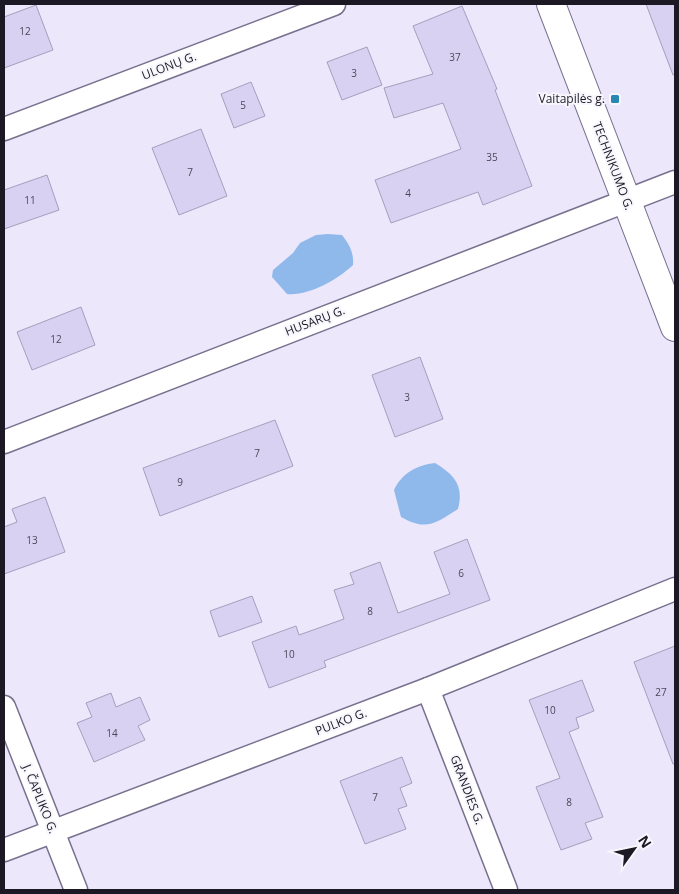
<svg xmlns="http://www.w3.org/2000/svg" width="679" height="894" font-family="'Open Sans',sans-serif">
	<rect width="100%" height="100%" fill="#ece7fb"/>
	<g fill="#8fb9eb">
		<path d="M328,234L342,235C349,244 354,252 353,265C337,280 309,296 287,294L272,277L273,270L293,253L300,243L316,235Z"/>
		<path d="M435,463C455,475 464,486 458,509C435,524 426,531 401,517L394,490C402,473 417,465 435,463Z"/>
	</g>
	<g fill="#d9d1f2" stroke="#a59ebd">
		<path d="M646,4H675V74L673,75Z"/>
		<path d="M36,5L53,50L4,68V17Z"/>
		<path d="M462,6L497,89L495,90L532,186L483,205L478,192L391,223L375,180L461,149L443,103L394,118L384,88L433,74L413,26Z"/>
		<path d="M367,47L382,85L342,100L327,62Z"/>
		<path d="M251,82L265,116L234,128L221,94Z"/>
		<path d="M201,129L227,196L179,215L152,148Z"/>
		<path d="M47,175L59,210L4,229V190Z"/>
		<path d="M81,307L95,345L32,370L17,332Z"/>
		<path d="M420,357L443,419L395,437L372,375Z"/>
		<path d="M275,420L293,466L160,516L143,468Z"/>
		<path d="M45,497L65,552L4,574V527L17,522L12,509Z"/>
		<path d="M467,539L490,600L324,661L326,667L269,688L252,642L296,626L299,635L344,619L334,590L354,584L350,573L380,562L398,613L450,594L434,552Z"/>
		<path d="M252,596L262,622L219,637L210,611Z"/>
		<path d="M675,646V764H673L634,662Z"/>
		<path d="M582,680L594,711L576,718L579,728L569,732L603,817L585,823L592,839L561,850L536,787L560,778L529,700Z"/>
		<path d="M111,693L116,707L140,697L150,720L138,726L145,740L94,762L77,723L92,717L86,703Z"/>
		<path d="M402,757L412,783L400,788L407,806L398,809L406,829L365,844L340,781Z"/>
	</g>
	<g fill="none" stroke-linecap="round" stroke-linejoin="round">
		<g stroke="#78718e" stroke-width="25">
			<g id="street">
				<path d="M4,129L334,4"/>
				<path d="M4,442L675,182"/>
				<path d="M428,689L506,890"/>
				<path d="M4,707L76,890"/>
				<path d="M4,850L428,689L675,589"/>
			</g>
		</g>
		<g stroke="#78718e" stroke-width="30">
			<path id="secondary" d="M551,4L675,327"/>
		</g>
		<use href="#street" stroke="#fff" stroke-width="22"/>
		<use href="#secondary" stroke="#fff" stroke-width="28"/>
	</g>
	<rect fill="#2987b3" stroke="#f8f6fd" stroke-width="2" x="610" y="94" width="10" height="10" rx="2.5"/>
	<g text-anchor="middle" stroke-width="4" stroke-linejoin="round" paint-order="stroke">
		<g font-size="10" fill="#4b4758">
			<text x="25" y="35">12</text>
			<text x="455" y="61">37</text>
			<text x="354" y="77">3</text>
			<text x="243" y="109">5</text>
			<text x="492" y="161">35</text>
			<text x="190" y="176">7</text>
			<text x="408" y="197">4</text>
			<text x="30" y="204">11</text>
			<text x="56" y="343">12</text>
			<text x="407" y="401">3</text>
			<text x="257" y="457">7</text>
			<text x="180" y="486">9</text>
			<text x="32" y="544">13</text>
			<text x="461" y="577">6</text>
			<text x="370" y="615">8</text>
			<text x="289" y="658">10</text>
			<text x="661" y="696">27</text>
			<text x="550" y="714">10</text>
			<text x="112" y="737">14</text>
			<text x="375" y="801">7</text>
			<text x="569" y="806">8</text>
		</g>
		<g font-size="12" fill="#1c1925" stroke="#f8f6fd">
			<text transform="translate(169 66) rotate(-21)" y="4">ULONŲ G.</text>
			<text transform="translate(613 166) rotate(69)" y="4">TECHNIKUMO G.</text>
			<text transform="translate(315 321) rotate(-21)" y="4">HUSARŲ G.</text>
			<text transform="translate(341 722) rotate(-21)" y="4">PULKO G.</text>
			<text transform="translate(467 790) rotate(69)" y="4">GRANDIES G.</text>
			<text transform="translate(40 799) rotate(68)" y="4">J. ČAPLIKO G.</text>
		</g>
		<g font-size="12" fill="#1c1925" stroke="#f8f6fd" text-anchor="end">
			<text x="605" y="103">Vaitapilės g.</text>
		</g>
	</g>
	<rect width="679" height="894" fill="none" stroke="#1c1925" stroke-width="10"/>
	<g transform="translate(634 849) rotate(57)" stroke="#f8f6fd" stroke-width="4" paint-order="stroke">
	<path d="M0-4L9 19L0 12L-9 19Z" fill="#1c1925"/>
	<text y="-8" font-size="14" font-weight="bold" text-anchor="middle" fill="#1c1925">N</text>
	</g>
</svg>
